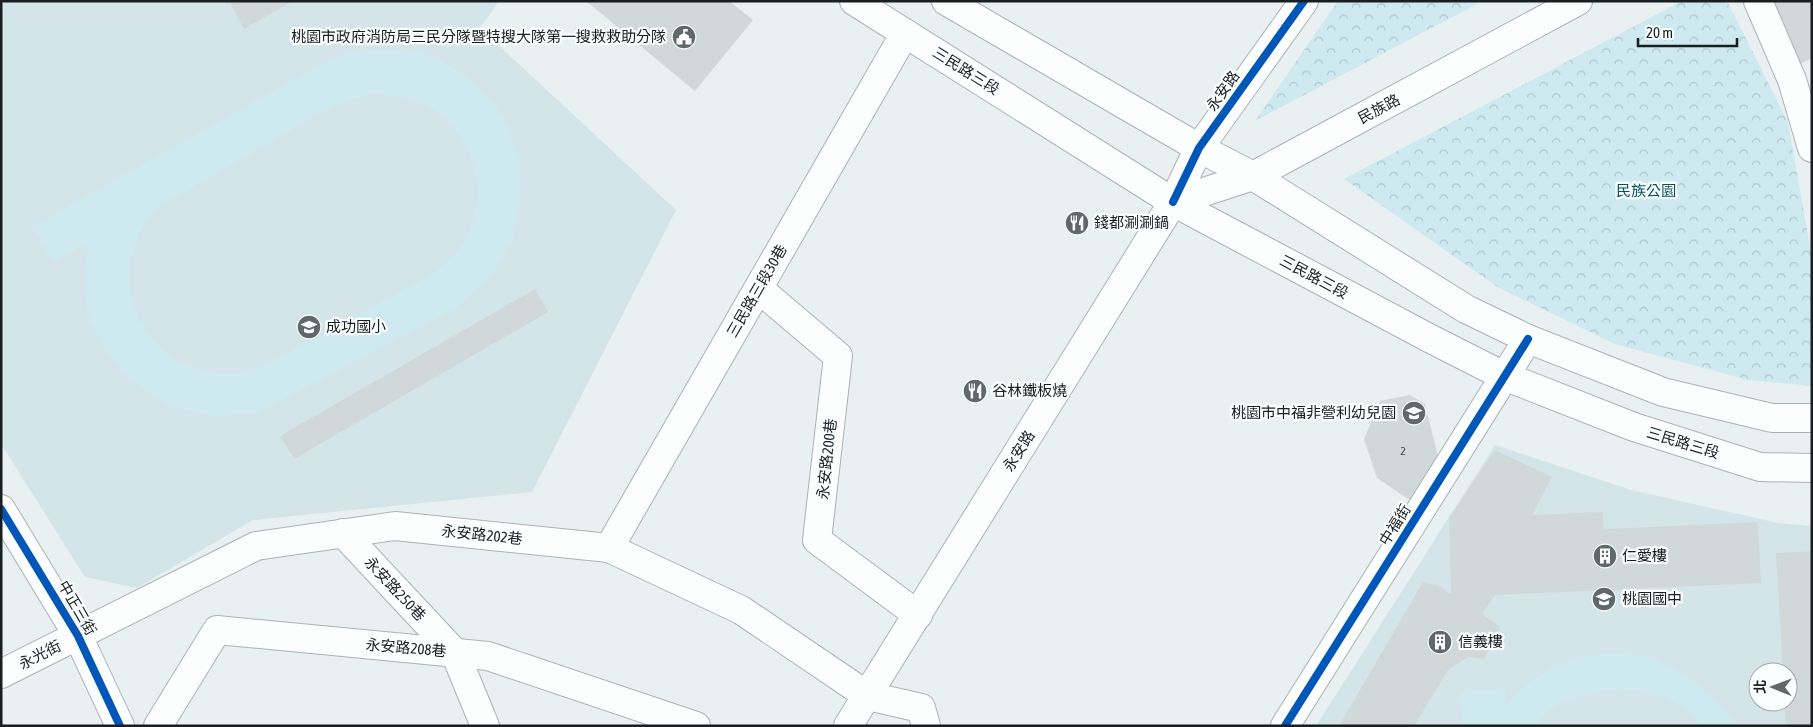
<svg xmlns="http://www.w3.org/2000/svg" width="1813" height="727" font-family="'Asap Condensed','Noto Sans TC',sans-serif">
	<defs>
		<pattern id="park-crowns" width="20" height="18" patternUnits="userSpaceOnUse" patternTransform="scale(1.25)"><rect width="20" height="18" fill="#cee9f0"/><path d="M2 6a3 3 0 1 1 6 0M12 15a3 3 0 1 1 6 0" fill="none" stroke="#b0c7ce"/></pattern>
	</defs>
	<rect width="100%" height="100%" fill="#e8f0f2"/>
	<g fill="#d4e5e9" fill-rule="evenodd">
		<path d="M1,1H499L480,28L676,210L532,492L253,520L137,588L85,577L1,444Z"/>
		<path d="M1495,445L1631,490L1778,523L1812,526V726H1316ZM1758,672H1788V702H1758Z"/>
	</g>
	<g fill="#cee9f0" fill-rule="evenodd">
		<path d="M383,49L419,53L442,61L469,78L492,101L508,126L519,159L521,195L514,236L491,277L456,308L257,413L211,416L166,404L128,378L107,354L90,321L85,299L84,268L90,242L53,262L33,226L320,65L350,53ZM370,94C392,95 413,96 433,108C480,138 492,208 457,252C451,259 442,266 435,273L252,372C232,374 211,376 191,368C152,353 125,309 130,267C131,257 135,246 138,237C142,227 151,217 157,208L338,103Z"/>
		<path d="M1604,654C1613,654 1622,654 1631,655C1673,660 1715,691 1738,726H1702C1670,680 1597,681 1553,707C1546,711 1540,720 1534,726H1462L1459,692L1505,688L1506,705C1538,671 1559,662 1604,654Z"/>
	</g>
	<g fill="url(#park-crowns)">
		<path d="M1338,1H1475L1477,4L1255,121Z"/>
		<path d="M1682,1H1727L1788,122L1812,258V386L1748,380L1615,344L1499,288L1344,179Z"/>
	</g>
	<g fill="#d1d8d9">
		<path d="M229,1H293L244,29Z"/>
		<path d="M586,1H729L753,20L695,91Z"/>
		<path d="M1766,1H1812V58L1798,65Z"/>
		<path d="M535,289L548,312L294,459L280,436Z"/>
		<path d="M1410,395L1425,404L1440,464L1414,503L1377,478L1364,439L1380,401Z"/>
		<path d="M1495,450L1552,477L1532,515L1603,512L1604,529L1758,522L1761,583L1495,595L1482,614L1500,627L1484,659L1468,657L1448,670L1414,726H1339L1423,582L1437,585L1451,594L1449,518Z"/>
		<path d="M1812,551V726H1786L1784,702H1788V672H1783L1776,553Z"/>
	</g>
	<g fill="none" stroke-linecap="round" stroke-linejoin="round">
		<g stroke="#acb2b3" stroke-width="30">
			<g id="minor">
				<path d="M1758,1L1792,80L1812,148"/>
				<path d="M1173,202L1199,148L1304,1"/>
				<path d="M759,289L838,356L817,540L918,615"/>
				<path d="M1,509L78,636L120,726"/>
				<path d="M343,533L455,653L485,726"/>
				<path d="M609,548L905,33"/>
				<path d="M1,674L256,546L395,526L609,548L741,610L868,696L921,708L926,726"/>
				<path d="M158,726L217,630L488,656L696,726"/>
				<path d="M1285,726L1528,339"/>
			</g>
		</g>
		<g stroke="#acb2b3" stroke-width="30">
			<g id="major">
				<path d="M854,1L1173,202L1431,339L1504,376L1634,427L1760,467L1812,468"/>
				<path d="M946,1L1199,148L1253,176L1466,309L1528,339L1663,392L1772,418H1812"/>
				<path d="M1173,202L1253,176L1578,1"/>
				<path d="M848,726L1173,202"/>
			</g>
		</g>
		<use href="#minor" stroke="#fcfdfd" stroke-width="28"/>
		<use href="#major" stroke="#fcfdfd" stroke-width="28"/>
		<g stroke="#fbfeff" stroke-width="11">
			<g id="cycleway">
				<path d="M1173,202L1199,148L1304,1"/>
				<path d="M1,509L78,636L120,726"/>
				<path d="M1285,726L1528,339"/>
			</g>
		</g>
		<use href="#cycleway" stroke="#0057b8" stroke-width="8"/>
	</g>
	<defs>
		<g id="civic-disc" transform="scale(1.25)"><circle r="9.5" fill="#61686a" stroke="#fbfeff"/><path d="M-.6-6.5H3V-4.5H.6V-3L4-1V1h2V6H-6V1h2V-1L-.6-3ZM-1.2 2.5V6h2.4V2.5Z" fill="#fff"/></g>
		<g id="restaurant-disc" transform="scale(1.25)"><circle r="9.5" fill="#61686a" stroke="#fbfeff"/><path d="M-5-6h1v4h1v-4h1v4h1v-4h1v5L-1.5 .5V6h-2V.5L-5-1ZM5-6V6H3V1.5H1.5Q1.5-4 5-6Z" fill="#fff"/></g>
		<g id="school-disc" transform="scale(1.25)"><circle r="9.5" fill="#61686a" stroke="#fbfeff"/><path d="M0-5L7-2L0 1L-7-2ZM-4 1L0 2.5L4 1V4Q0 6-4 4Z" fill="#fff"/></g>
		<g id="building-disc" transform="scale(1.25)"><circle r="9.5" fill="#61686a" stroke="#fbfeff"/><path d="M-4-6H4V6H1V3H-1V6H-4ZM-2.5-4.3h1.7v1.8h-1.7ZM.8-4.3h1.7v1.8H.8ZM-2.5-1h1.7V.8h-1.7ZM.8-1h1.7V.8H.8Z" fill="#fff"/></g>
	</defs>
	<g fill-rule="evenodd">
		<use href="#civic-disc" x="684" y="37"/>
		<use href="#restaurant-disc" x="1077" y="223"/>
		<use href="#school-disc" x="309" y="327"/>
		<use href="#restaurant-disc" x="975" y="391"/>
		<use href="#school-disc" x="1414" y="413"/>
		<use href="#building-disc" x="1605" y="556"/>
		<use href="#school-disc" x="1604" y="599"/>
		<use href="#building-disc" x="1440" y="642"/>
	</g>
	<g text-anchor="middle" stroke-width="4.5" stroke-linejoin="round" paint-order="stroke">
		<g font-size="12" fill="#494e50">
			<text x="1403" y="455">2</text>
		</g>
		<g font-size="15" fill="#191e20" stroke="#fbfeff" text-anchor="start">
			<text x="666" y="42" text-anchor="end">桃園市政府消防局三民分隊暨特搜大隊第一搜救救助分隊</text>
			<text x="1094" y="228">錢都涮涮鍋</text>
			<text x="326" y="332">成功國小</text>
			<text x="992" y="396">谷林鐵板燒</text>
			<text x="1396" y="418" text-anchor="end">桃園市中福非營利幼兒園</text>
			<text x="1622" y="561">仁愛樓</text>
			<text x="1622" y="604">桃園國中</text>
			<text x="1458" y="647">信義樓</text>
		</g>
		<g font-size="15" fill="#191e20" stroke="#fbfeff">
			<text transform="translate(966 71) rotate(32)" y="5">三民路三段</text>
			<text transform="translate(1223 91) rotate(-55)" y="5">永安路</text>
			<text transform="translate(1379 109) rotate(-28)" y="5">民族路</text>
			<text transform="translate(1314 277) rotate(28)" y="5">三民路三段</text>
			<text transform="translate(757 291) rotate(-60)" y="5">三民路三段30巷</text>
			<text transform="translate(1683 443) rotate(17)" y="5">三民路三段</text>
			<text transform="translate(1019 451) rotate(-58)" y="5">永安路</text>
			<text transform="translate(827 459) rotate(-84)" y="5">永安路200巷</text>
			<text transform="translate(1395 525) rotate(-58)" y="5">中福街</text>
			<text transform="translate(482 535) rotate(6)" y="5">永安路202巷</text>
			<text transform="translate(395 589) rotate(47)" y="5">永安路250巷</text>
			<text transform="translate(77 608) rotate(60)" y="5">中正三街</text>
			<text transform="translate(406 648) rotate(5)" y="5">永安路208巷</text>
			<text transform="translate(40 655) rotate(-27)" y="5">永光街</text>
		</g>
		<g font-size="15" fill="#00505e" stroke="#fbfeff">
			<text x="1646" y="196">民族公園</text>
		</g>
	</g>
	<rect width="1813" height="727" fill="none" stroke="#191e20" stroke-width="5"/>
	<g transform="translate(1773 687) rotate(271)"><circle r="24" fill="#fbfeff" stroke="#a1a4a6"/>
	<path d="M0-4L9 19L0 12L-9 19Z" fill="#61686a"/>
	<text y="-8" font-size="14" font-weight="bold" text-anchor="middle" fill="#191e20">北</text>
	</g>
	<path d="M1638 38v8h99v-8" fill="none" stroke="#191e20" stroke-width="2.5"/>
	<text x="1646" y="38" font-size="15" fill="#191e20" stroke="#fbfeff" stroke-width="4" paint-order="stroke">20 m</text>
</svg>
